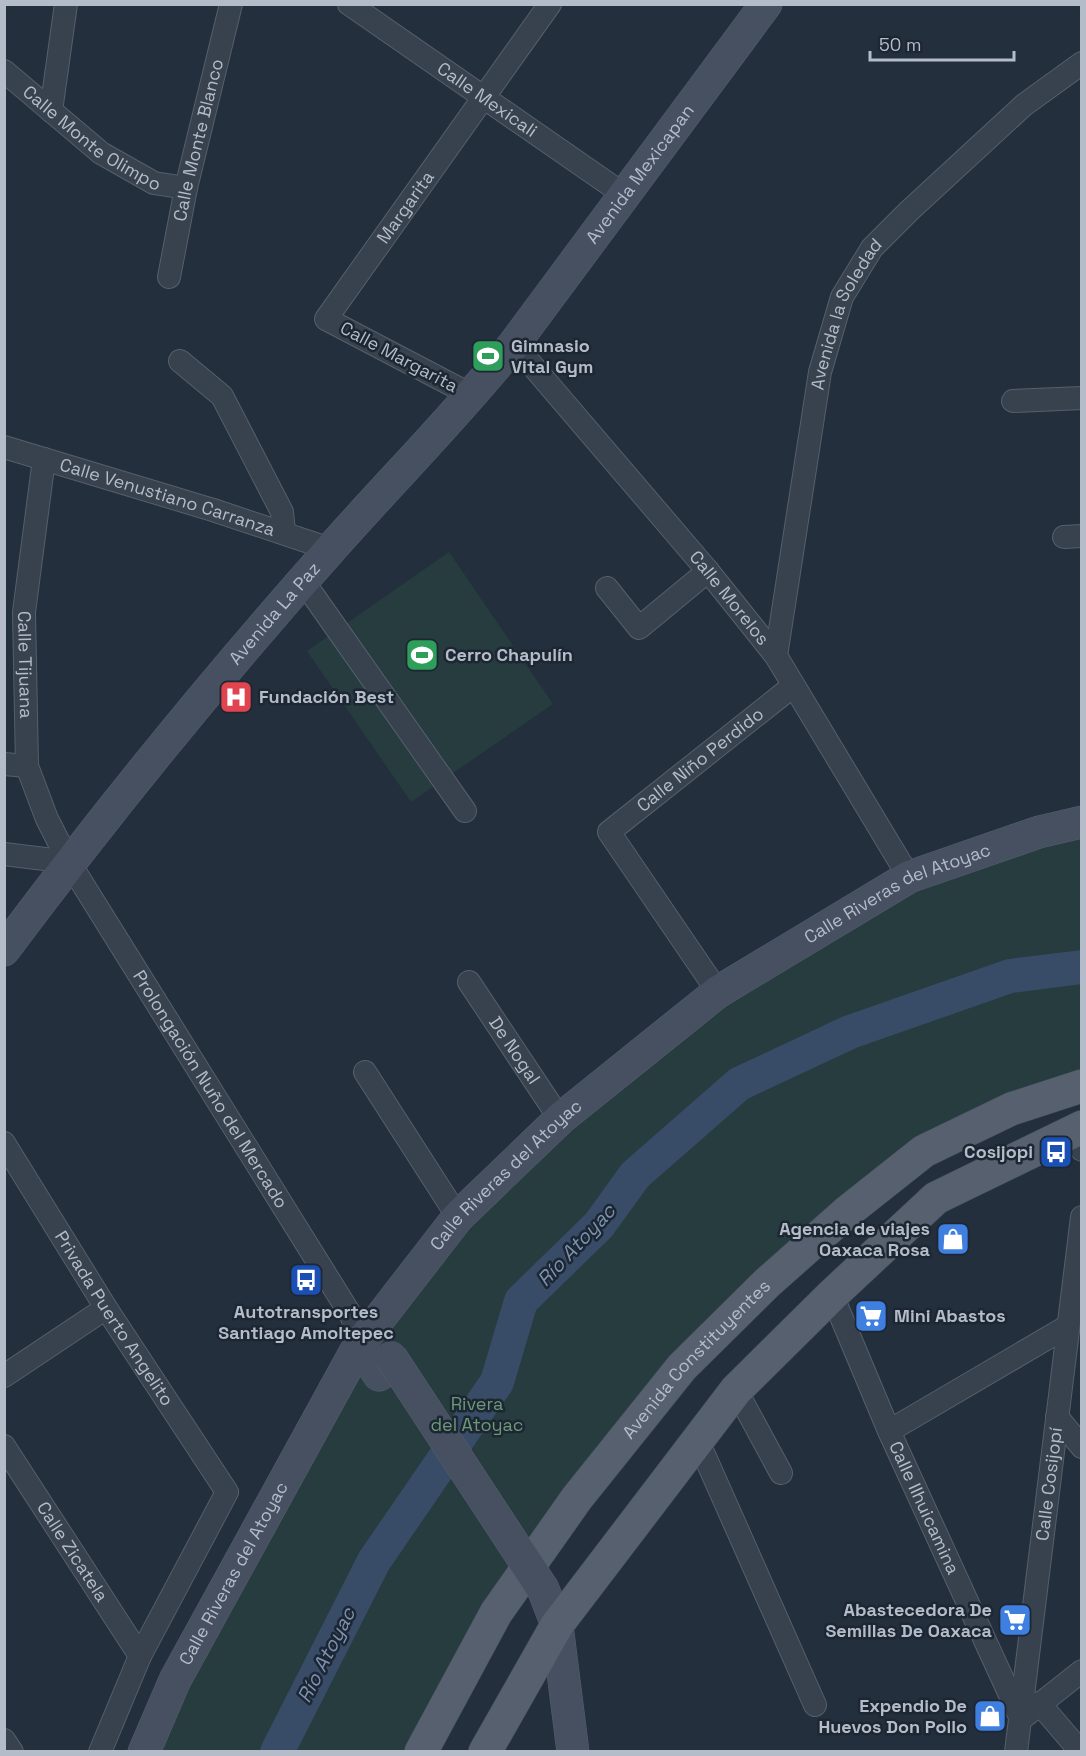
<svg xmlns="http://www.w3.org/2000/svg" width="1086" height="1756" font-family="'Space Grotesk',sans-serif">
	<rect width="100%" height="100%" fill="#242f3e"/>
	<g fill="#263c3f">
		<path d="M449,552L553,704L411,802L307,651Z"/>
		<path d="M1081,826V1089L924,1151L682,1367L496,1613L426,1751L144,1752L359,1345L560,1119L909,877Z"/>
	</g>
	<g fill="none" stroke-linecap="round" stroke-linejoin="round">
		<path stroke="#394c67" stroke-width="34" d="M277,1752L374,1561L497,1382L521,1301L599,1225L635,1175L739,1084L850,1032L1010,976L1082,967"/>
		<g stroke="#565f6c" stroke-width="24">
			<g id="street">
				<path id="s1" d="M349,4L626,196"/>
				<path id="s2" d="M4,71L101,153L154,183L186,188"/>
				<path d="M51,111L66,4"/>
				<path id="s3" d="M169,277L186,188L231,4"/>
				<path id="s4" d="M514,344L708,571L776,656L909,877"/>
				<path d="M180,361L222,396L282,512L284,532"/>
				<path id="s5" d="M473,396L326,319L550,4"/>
				<path d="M1013,401L1082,398"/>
				<path id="s6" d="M4,447L213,510L330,549"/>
				<path id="s7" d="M44,459L24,612L27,766L47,819L69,862L352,1317L359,1345"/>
				<path d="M1064,537L1082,536"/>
				<path d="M301,583L313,595L465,811"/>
				<path d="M607,588L639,628L708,571"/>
				<path id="s8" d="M776,656L820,372L842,297L872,248L909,211L1024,105L1082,63"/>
				<path d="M4,764L27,766"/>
				<path d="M4,854L69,862"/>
				<path id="s9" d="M469,982L560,1119"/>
				<path id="s10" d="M718,992L609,832L793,686"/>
				<path d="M365,1072L458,1217"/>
				<path d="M1078,1128L1082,1150"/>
				<path id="s11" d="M4,1143L106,1308L227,1492L140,1656L100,1752"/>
				<path id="s12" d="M832,1295L889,1431L1021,1719L1082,1671"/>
				<path d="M4,1376L106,1308"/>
				<path d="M736,1390L781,1473"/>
				<path d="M1057,1417L1082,1447"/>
				<path d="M889,1431L1068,1326"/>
				<path d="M698,1441L815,1705"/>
				<path id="s13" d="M4,1446L140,1656"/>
				<path d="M1039,1703L1081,1752"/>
				<path d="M4,1740L12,1752"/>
				<path id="s14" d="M1016,1752L1082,1217"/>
			</g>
		</g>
		<g stroke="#565f6c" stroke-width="33">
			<g id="secondary">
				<path id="s15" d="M4,950C107,812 216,678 330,550C391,481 456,416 514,344L766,4"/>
				<path d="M359,1345L379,1375"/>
				<path d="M543,1589L557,1625L573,1752"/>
				<path id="s16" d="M144,1752L175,1680L359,1345L458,1217L560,1119L718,992L909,877L1039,832L1082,822"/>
			</g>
		</g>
		<g stroke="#414a57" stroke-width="34">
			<g id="primary">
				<path id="s17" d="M421,1752L496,1613L577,1498L682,1367L767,1283L847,1212L924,1151L1011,1109L1082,1086"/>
				<path d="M485,1752L557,1625L736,1390L832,1295L936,1198L1082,1127"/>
			</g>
		</g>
		<use href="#street" stroke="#38414e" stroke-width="22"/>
		<use href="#secondary" stroke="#465061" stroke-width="32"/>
		<use href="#primary" stroke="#56606e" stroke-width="33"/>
		<g stroke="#565f6c" stroke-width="33" stroke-linecap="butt">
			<path id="secondary-bridge" d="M391,1357L543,1589"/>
		</g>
		<use href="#secondary-bridge" stroke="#465061" stroke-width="32"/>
	</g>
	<defs>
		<g id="stadium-square" transform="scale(1.725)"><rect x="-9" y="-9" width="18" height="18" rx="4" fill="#2e9e5b" stroke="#1d2633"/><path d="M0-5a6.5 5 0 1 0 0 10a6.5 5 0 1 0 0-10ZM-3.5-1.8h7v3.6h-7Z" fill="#fff"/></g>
		<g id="hospital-square" transform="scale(1.725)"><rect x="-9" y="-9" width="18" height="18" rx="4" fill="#e0444e" stroke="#1d2633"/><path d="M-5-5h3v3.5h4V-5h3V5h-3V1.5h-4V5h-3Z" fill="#fff"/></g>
		<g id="bus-square" transform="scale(1.725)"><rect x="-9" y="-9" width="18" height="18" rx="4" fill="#1a4fb4" stroke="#1d2633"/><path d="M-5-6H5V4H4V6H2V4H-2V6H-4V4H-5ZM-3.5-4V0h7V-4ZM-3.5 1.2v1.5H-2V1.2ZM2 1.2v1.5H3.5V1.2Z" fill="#fff"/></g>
		<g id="shop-square" transform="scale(1.725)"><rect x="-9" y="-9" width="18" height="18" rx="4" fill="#3f7fe0" stroke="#1d2633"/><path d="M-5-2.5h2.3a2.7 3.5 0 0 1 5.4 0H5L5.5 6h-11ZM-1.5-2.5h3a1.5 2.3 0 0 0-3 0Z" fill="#fff"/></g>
		<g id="supermarket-square" transform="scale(1.725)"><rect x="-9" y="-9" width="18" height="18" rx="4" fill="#3f7fe0" stroke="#1d2633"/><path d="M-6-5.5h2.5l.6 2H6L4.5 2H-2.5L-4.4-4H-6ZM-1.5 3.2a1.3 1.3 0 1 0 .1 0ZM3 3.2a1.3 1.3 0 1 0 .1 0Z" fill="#fff"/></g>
	</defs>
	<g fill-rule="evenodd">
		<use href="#stadium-square" x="488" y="356"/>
		<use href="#stadium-square" x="422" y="655"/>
		<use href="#hospital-square" x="236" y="697"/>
		<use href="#bus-square" x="1056" y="1152"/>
		<use href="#shop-square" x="953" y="1239"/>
		<use href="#bus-square" x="306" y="1280"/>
		<use href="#supermarket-square" x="871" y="1316"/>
		<use href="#supermarket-square" x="1015" y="1620"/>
		<use href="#shop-square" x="990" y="1716"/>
	</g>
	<g text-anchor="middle" stroke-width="5" stroke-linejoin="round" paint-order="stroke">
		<g font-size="18" fill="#b4bcc9" stroke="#1d2633">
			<text dy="6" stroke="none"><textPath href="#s1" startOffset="168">Calle Mexicali</textPath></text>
			<text dy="6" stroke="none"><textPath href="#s2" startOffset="111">Calle Monte Olimpo</textPath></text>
			<text dy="6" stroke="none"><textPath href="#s3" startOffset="140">Calle Monte Blanco</textPath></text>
			<text dy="6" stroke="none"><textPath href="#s15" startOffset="1004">Avenida Mexicapan</textPath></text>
			<text dy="6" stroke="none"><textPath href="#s5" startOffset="303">Margarita</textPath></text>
			<text dy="6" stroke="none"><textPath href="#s8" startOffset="351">Avenida la Soledad</textPath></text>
			<text transform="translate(399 357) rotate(28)" y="6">Calle Margarita</text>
			<text dy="6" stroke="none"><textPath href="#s6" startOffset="171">Calle Venustiano Carranza</textPath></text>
			<text dy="6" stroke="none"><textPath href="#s4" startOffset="333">Calle Morelos</textPath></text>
			<text dy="6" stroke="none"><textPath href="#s15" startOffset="432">Avenida La Paz</textPath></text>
			<text dy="6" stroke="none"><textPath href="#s7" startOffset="207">Calle Tijuana</textPath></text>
			<text dy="6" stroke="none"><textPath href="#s10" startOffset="310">Calle Niño Perdido</textPath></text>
			<text dy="6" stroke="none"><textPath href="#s16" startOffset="1172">Calle Riveras del Atoyac</textPath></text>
			<text dy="6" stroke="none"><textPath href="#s9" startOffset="82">De Nogal</textPath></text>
			<text dy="6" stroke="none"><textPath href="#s7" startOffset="681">Prolongación Nuño del Mercado</textPath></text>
			<text dy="6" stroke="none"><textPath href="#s16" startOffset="686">Calle Riveras del Atoyac</textPath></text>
			<text dy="6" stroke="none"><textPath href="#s11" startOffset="207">Privada Puerto Angelito</textPath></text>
			<text dy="6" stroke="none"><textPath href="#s17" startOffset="482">Avenida Constituyentes</textPath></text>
			<text dy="6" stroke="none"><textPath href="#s14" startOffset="270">Calle Cosijopí</textPath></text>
			<text dy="6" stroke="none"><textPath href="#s12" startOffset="232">Calle Ilhuicamina</textPath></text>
			<text dy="6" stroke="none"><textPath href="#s13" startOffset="126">Calle Zicatela</textPath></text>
			<text dy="6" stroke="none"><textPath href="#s16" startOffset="200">Calle Riveras del Atoyac</textPath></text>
		</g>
		<g font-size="18" font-weight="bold" fill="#b4bcc9" stroke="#1d2633" text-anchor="start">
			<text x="511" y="352">Gimnasio<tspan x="511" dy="21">Vital Gym</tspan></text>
			<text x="445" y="661">Cerro Chapulín</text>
			<text x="259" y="703">Fundación Best</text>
			<text x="1033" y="1158" text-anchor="end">Cosijopi</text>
			<text x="930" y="1235" text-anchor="end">Agencia de viajes<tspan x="930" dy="21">Oaxaca Rosa</tspan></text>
			<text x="306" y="1318" text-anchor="middle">Autotransportes<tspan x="306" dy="21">Santiago Amoltepec</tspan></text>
			<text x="894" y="1322">Mini Abastos</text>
			<text x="992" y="1616" text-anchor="end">Abastecedora De<tspan x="992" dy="21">Semillas De Oaxaca</tspan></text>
			<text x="967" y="1712" text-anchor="end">Expendio De<tspan x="967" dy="21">Huevos Don Pollo</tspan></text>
		</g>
		<g font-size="18" fill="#6b9a76" stroke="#1d2633">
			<text x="477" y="1410">Rivera<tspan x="477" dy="21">del Atoyac</tspan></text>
		</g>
		<g font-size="20" font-style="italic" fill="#7c92b1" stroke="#1d2633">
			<text transform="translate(576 1245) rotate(-47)" y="7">Río Atoyac</text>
			<text transform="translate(326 1655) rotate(-63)" y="7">Río Atoyac</text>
		</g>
	</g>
	<rect width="1086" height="1756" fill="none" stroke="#b4bcc9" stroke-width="12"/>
	<path d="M870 51v9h144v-9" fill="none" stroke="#b4bcc9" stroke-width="3"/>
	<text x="879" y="51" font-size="18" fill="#b4bcc9" stroke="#1d2633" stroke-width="4.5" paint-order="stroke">50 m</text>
</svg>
